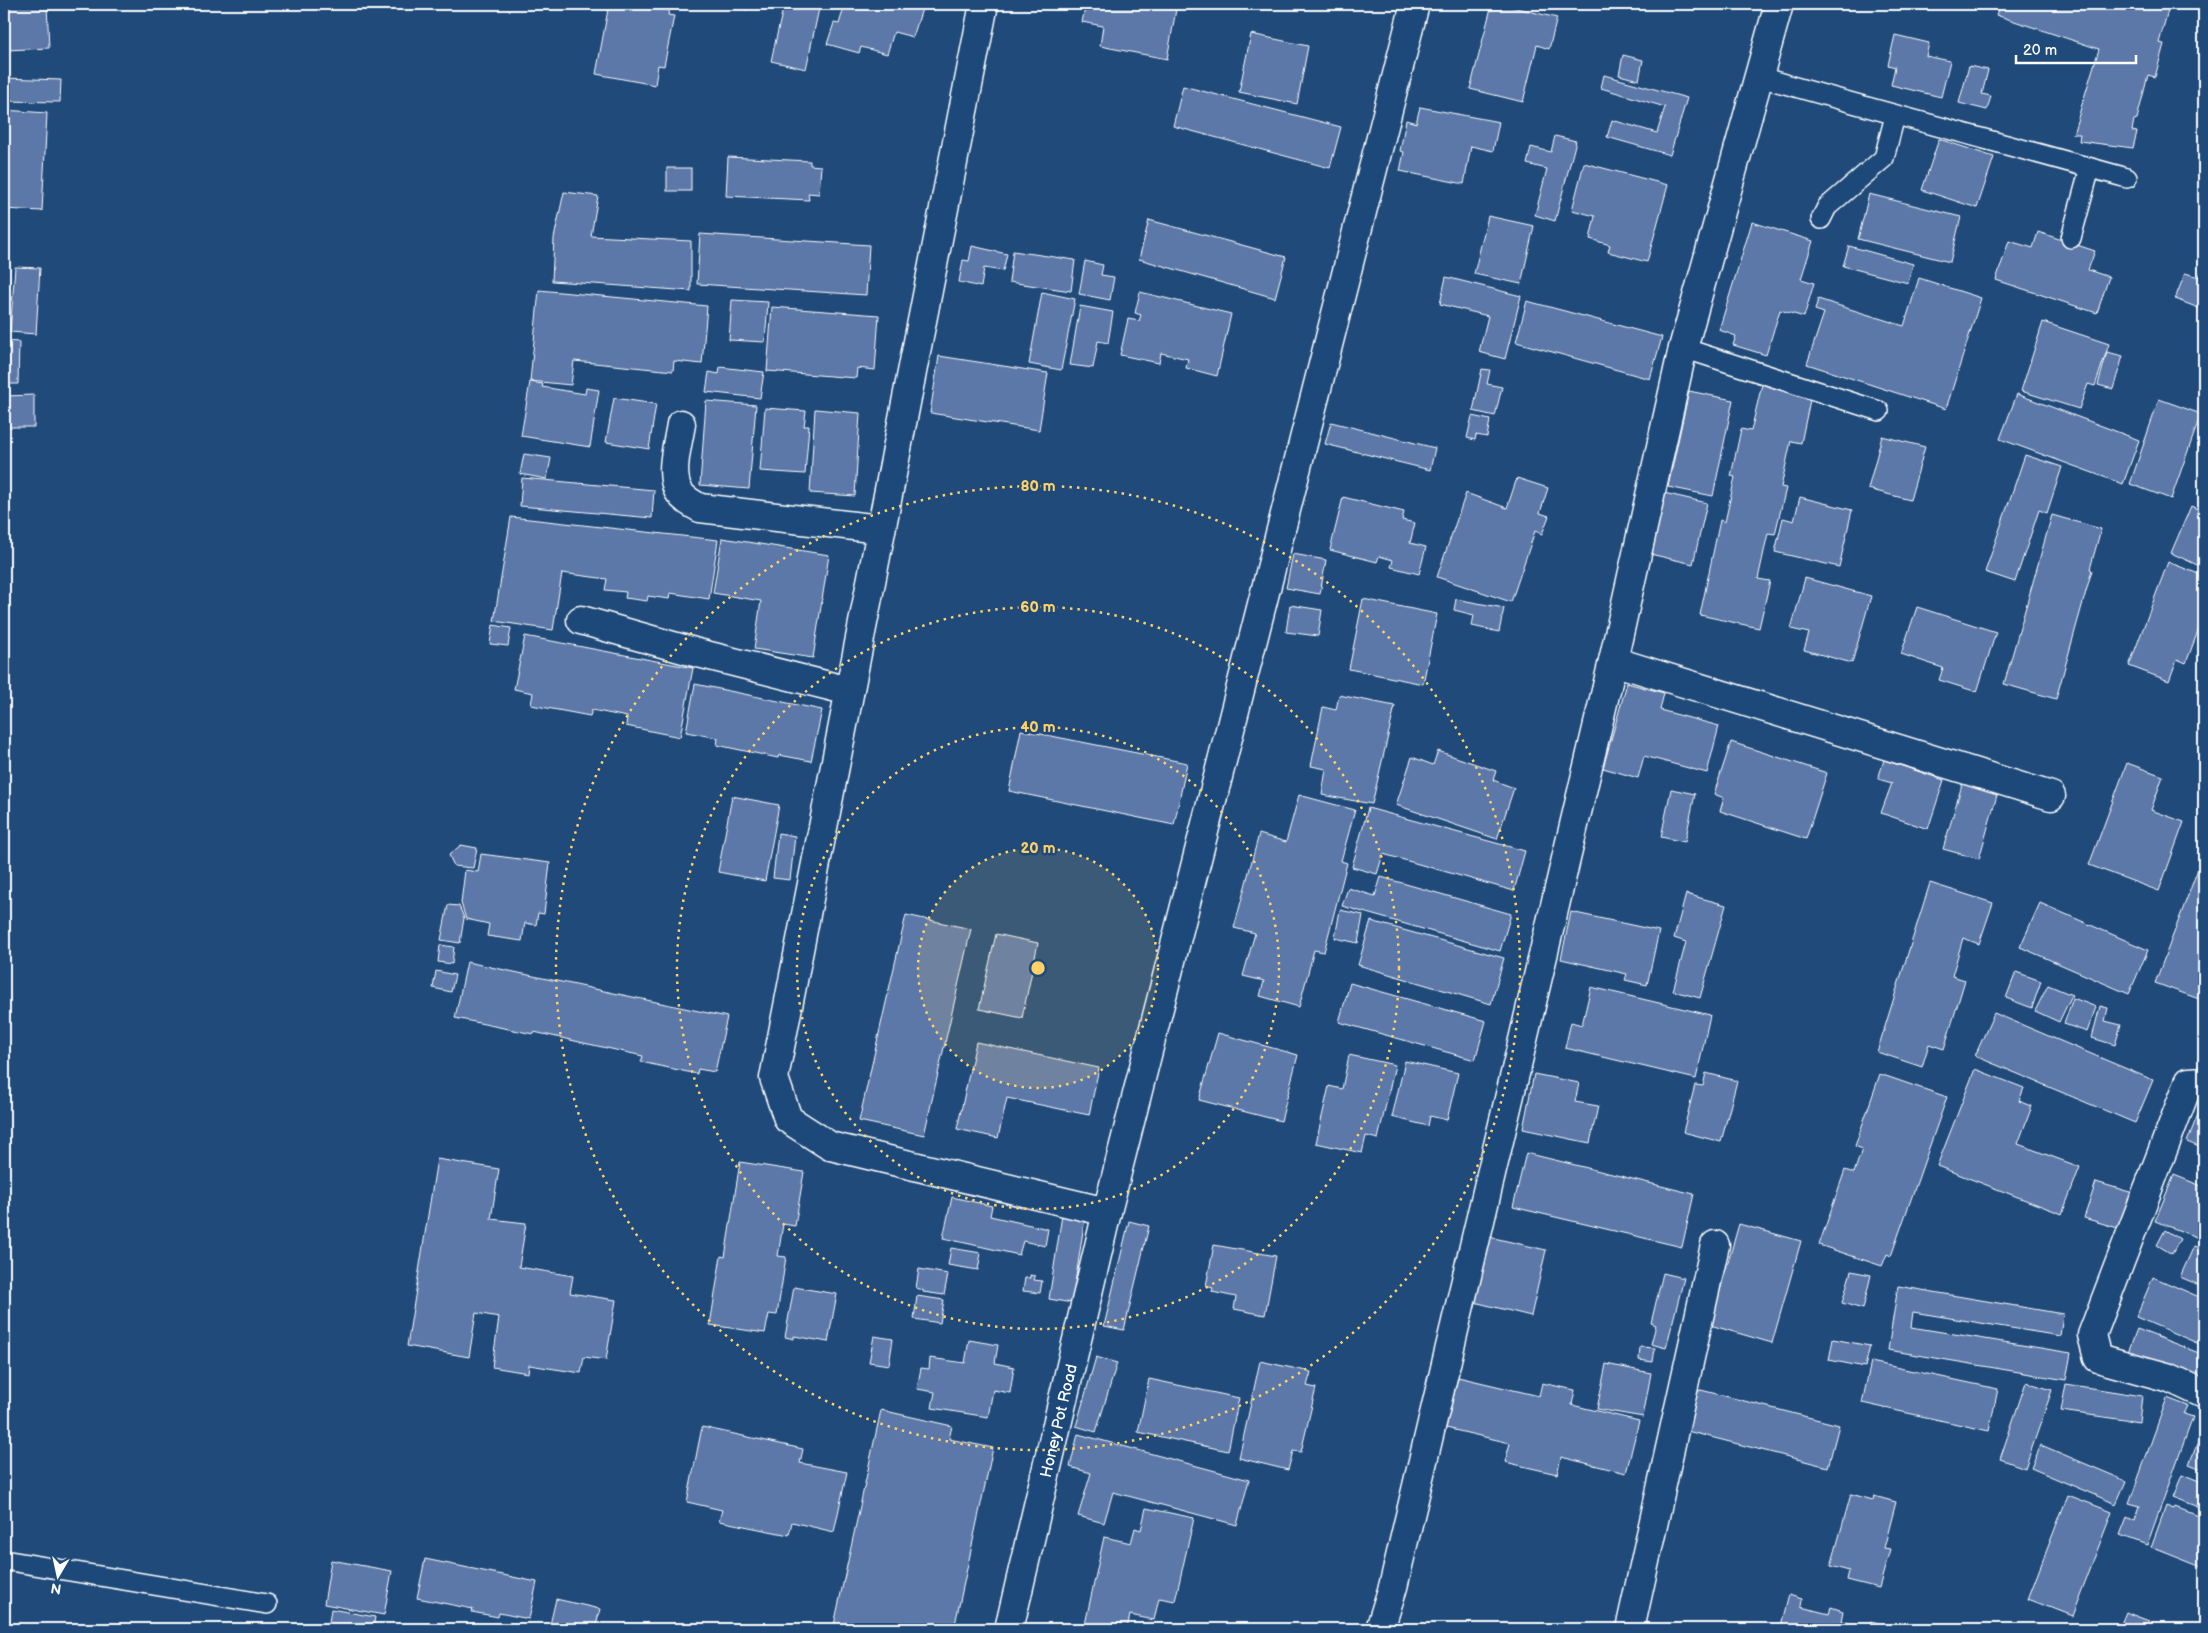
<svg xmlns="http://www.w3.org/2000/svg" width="2208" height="1633" font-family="'Balsamiq Sans',sans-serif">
	<rect width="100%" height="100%" fill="#1f4a7a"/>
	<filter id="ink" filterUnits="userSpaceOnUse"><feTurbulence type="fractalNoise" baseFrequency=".02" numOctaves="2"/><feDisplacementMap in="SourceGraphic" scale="10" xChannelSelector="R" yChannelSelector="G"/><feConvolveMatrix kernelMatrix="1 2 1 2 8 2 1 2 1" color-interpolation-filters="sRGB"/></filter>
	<g filter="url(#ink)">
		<g fill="#5c78a8" stroke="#fff">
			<path d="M4,4H47L49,48L7,50L6,35H4Z"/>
			<path d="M609,4H671L668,15L674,16L664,66L658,65L655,85L596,74Z"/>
			<path d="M728,4H749L747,10Z"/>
			<path d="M784,4H820L806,69L771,61Z"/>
			<path d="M845,4H903L922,9L913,37L894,32L887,54L861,47L859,53L827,44L834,23L839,24Z"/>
			<path d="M1086,4H1177L1167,59L1100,46L1103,26L1082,22Z"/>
			<path d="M1492,4H1500L1557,18L1549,49L1537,45L1523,102L1470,89Z"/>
			<path d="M2000,4H2146L2168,10L2159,43L2164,44L2155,77L2148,75L2137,119L2134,120L2132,131L2137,132L2133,148L2079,141L2080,134H2073L2099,49L1996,15Z"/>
			<path d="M1251,34L1308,46L1297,104L1239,92Z"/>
			<path d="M1895,35L1929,43L1926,56L1950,61L1941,97L1891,85L1895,67L1888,65Z"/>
			<path d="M1623,55L1643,60L1639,80L1619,75Z"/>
			<path d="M1969,66L1988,70L1982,94L1991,96L1987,110L1959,103Z"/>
			<path d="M1604,75L1687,98L1670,155L1607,137L1612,120L1657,133L1665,107L1601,88Z"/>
			<path d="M4,78L61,80L60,102L4,101Z"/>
			<path d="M1183,86L1341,127L1330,168L1173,126Z"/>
			<path d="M1420,107L1499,122L1493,151L1471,146L1464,184L1400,171L1404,152L1400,151L1406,120L1416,123Z"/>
			<path d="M4,110L47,113L42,211L4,209Z"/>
			<path d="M1555,136L1576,141L1555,221L1535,215L1547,169L1527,164L1531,147L1551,152Z"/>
			<path d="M1939,139L1994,157L1977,208L1922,190Z"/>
			<path d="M728,157L810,161V165L821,166L819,194L808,193L809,200L726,196Z"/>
			<path d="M1584,163L1668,185L1647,262L1608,252L1610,245L1590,239L1595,216L1572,210Z"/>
			<rect x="667" y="168" width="24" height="23"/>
			<path d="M564,192L598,196L591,236L691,241V291L552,281L554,238Z"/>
			<path d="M1869,194L1961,217L1950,262L1858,239Z"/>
			<path d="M1488,216L1534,226L1521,284L1474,274Z"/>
			<path d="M1149,220L1286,257L1275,298L1139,259Z"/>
			<path d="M1752,222L1813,241L1801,279L1814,283L1804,317L1780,310L1766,355L1733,345L1736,336L1719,330Z"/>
			<path d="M2038,232L2095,251L2088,270L2109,277L2097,313L1996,280L2009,241L2033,248Z"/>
			<path d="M700,234L869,245L866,295L697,284Z"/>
			<path d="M972,246L1007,254L1003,271L984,268L981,287L959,282L963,260L969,261Z"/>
			<path d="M1849,246L1913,264L1908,283L1843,266Z"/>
			<path d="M1013,251L1075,260L1071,291L1009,282Z"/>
			<path d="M1085,261L1103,265L1101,275L1114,277L1110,300L1079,294Z"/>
			<path d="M2204,264V310L2175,299L2185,273L2199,277Z"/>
			<path d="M15,267L40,268L36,334L10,332Z"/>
			<path d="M1446,277L1521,296L1505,359L1479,352L1488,316L1440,304Z"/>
			<path d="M1919,278L1981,298L1946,409L1807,364L1824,313L1815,310L1818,299L1904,326Z"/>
			<path d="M539,290L707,306L702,364L674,361L673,371L574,361L571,385L530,381Z"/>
			<path d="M1042,292L1075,299L1061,370L1029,364Z"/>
			<path d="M1140,292L1231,314L1217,376L1186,368L1188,359L1161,353L1159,363L1120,355L1128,319L1139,321L1141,315L1135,313Z"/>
			<path d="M732,300L768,302L765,342L729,340Z"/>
			<path d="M1527,301L1662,337L1650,379L1516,342Z"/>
			<path d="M1080,306L1113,312L1108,343L1098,341L1093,368L1070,365Z"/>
			<path d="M772,307L879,315L875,370L857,368L856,378L767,371Z"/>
			<path d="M2043,322L2109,344L2095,386L2088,384L2079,409L2021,391Z"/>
			<path d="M4,341L19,342L18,384H4Z"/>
			<path d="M2107,352L2123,356L2113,389L2098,385Z"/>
			<path d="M939,356L1048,373L1039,430L930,413Z"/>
			<path d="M720,367L764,372L760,398L706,392L709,372L719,374Z"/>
			<path d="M1482,369L1490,370L1487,384L1502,387L1495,416L1473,411Z"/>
			<path d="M530,382L543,384L542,387L585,394L586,388L599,390L590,447L521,436Z"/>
			<path d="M1762,384L1811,395L1801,443L1791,441L1781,487L1786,488L1775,534L1768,533L1758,579L1770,581L1759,628L1700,615L1720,520L1725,522L1735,477L1731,476L1741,429L1751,431Z"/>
			<path d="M1689,391L1733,400L1713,496L1668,487Z"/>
			<path d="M2017,394L2139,440L2123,484L2000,439Z"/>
			<path d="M34,395V427H4V396Z"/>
			<path d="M614,398L656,404L649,449L606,442Z"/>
			<path d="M2159,399L2201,414L2171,499L2130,484Z"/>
			<path d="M706,401L756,405L749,489L700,485Z"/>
			<path d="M765,408L806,411L804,426H809L805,474L760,471Z"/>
			<path d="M815,409L860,413L855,496L810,493Z"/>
			<path d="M1472,416L1490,420L1487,437L1476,435L1475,440L1467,438Z"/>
			<path d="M1331,422L1435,448L1430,470L1325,444Z"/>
			<path d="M1882,436L1925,447L1910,500L1868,489Z"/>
			<path d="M524,454L551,458L547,479L520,474Z"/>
			<path d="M2025,455L2062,467L2047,513L2039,510L2015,582L1985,572Z"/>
			<path d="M522,478L654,490L652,518L520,506Z"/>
			<path d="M1517,478L1548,488L1540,513L1549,516L1542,534L1535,531L1511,602L1437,577L1466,493L1507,508Z"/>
			<path d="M1664,493L1707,503L1693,564L1650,554Z"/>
			<path d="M1343,497L1404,512L1402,520L1415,523L1410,543L1426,547L1419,574L1391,567L1393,560L1379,556L1377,562L1330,550Z"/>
			<path d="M1800,497L1852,510L1839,567L1775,552L1783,518L1794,521Z"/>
			<path d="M2191,506L2204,512V568L2171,553Z"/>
			<path d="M2052,515L2101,529L2090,569L2092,570L2056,699L2004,684Z"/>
			<path d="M511,517L718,540L709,599L670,593L669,599L648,596L647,601L625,598L626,592L605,590L607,579L562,573L553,630L494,621Z"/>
			<path d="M722,538L829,555L813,658L754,649L761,601L713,593Z"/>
			<path d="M1293,554L1326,560L1320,594L1286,588Z"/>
			<path d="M2168,562L2204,576V615L2186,663L2177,659L2169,681L2129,666Z"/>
			<path d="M1805,578L1871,596L1852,663L1804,650L1809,633L1791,629Z"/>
			<path d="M1363,599L1437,614L1423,684L1349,669Z"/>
			<path d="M1456,599L1504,608L1499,632L1472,626L1474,615L1454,610Z"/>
			<path d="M1290,605L1322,610L1318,636L1286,632Z"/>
			<path d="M1917,607L1996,632L1977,692L1939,680L1943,668L1901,654Z"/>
			<path d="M493,625L511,628L508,646L490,644Z"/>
			<path d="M525,636L693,668L680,737L626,726L627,717L592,710L590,716L531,705L533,693L514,689Z"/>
			<path d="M1627,683L1664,693L1660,710L1719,726L1707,773L1644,756L1638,778L1603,768Z"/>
			<path d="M695,684L822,710L811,761L779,755L778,758L717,745L718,738L686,732Z"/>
			<path d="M1339,695L1395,706L1372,804L1322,795L1326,769L1311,766L1323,707L1336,710Z"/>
			<path d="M1021,730L1187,763L1174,825L1009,791Z"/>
			<path d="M1731,742L1827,773L1806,839L1720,811L1724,798L1714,794Z"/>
			<path d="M1438,751L1496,771L1493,780L1514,788L1497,839L1396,805L1412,757L1433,765Z"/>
			<path d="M1884,760L1944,780L1928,829L1881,813L1892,783L1878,779Z"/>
			<path d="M2127,763L2163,776L2151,810L2184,822L2159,891L2089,865Z"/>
			<path d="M1964,778L1999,788L1979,859L1943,849Z"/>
			<path d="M1671,789L1695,794L1685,842L1661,837Z"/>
			<path d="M1299,795L1355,810L1341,861L1347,863L1324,952L1314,950L1299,1007L1260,996L1264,981L1243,976L1255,933L1234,928L1259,834L1286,842Z"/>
			<path d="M732,796L779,805L765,881L718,872Z"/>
			<path d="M1368,808L1525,851L1514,891L1383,854L1377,874L1352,867Z"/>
			<path d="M778,833L795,836L790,880L773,878Z"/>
			<path d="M461,845L477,848L473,868L454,866L449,855Z"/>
			<path d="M2204,853V983L2199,999L2155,983Z"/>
			<path d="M481,854L550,863L544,914L538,913L536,925L525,923L522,941L487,936L489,924L466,919L461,903L465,870L478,872Z"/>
			<path d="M1381,877L1511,914L1500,951L1342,906L1348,888L1375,896Z"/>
			<path d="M1930,883L1993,903L1979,944L1963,938L1952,976L1965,980L1944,1049L1929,1044L1922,1067L1877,1052Z"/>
			<path d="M1686,894L1726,905L1700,998L1673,991L1686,942L1674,938Z"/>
			<path d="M2040,903L2148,950L2129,994L2020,947Z"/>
			<path d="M448,905L459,906L464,918L460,943L441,940Z"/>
			<path d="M1340,910L1363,915L1358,943L1335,938Z"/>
			<path d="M1571,912L1659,931L1647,985L1625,980L1627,974L1561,959Z"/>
			<path d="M906,915L971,929L924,1135L859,1121Z"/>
			<path d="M1371,921L1504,958L1491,1004L1358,965Z"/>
			<path d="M996,934L1038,943L1022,1018L979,1009Z"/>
			<path d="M440,945L454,947L452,964L438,962Z"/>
			<path d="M467,962L727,1017L715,1072L698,1069L697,1074L641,1062L643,1056L534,1032L533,1034L455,1018Z"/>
			<path d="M436,971L455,975L451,992L433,988Z"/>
			<path d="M2016,972L2041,981L2032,1008L2006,998Z"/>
			<path d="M1350,983L1486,1021L1475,1060L1339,1022Z"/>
			<path d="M2048,985L2072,995L2059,1022L2035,1011Z"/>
			<path d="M1591,987L1710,1015L1696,1079L1565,1048L1571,1022L1582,1025Z"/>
			<path d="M2073,998L2096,1007L2087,1032L2064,1024Z"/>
			<path d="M2100,1006L2108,1008L2105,1021L2121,1025L2115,1045L2092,1038Z"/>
			<path d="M1994,1013L2153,1080L2135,1123L1975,1056Z"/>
			<path d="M1218,1033L1298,1055L1281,1121L1199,1100Z"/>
			<path d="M976,1042L1099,1068L1089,1115L1007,1098L998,1138L957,1129Z"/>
			<path d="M1349,1055L1395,1065L1378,1139L1366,1136L1362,1153L1316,1143L1329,1086L1342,1089Z"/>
			<path d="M1405,1061L1458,1073L1447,1120L1430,1116L1428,1126L1392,1117Z"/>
			<path d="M1975,1069L2024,1088L2019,1101L2032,1106L2018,1144L2080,1167L2062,1214L1937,1166Z"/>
			<path d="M1706,1073L1737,1081L1721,1142L1683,1132L1695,1085L1703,1086Z"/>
			<path d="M1534,1074L1579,1083L1575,1102L1598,1106L1590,1143L1523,1129Z"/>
			<path d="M1880,1074L1947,1097L1891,1256L1887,1254L1882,1266L1819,1245L1845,1170L1854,1173L1862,1149L1855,1146Z"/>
			<path d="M2204,1099V1149L2187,1142Z"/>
			<path d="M1526,1153L1694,1194L1682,1247L1513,1207Z"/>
			<path d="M437,1159L499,1169L491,1219L526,1223L519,1267L573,1276L570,1293L616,1300L606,1360L584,1357L581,1373L529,1365L528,1373L492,1367L499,1317L476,1313L469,1357L407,1346Z"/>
			<path d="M740,1162L804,1172L795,1226L783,1224L778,1256L786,1257L777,1315L769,1314L765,1333L710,1325L721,1256L725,1257Z"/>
			<path d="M2174,1175L2204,1187V1240L2155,1221Z"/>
			<path d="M2096,1182L2133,1193L2121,1229L2084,1218Z"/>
			<path d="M952,1197L992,1206L990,1216L1048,1229L1045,1246L1023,1241L1019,1255L943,1238Z"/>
			<path d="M1062,1215L1085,1218L1072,1303L1049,1299Z"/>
			<path d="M1129,1221L1149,1226L1124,1330L1104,1326Z"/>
			<path d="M1739,1224L1801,1241L1772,1343L1710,1325Z"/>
			<path d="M2165,1230L2180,1239L2172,1254L2157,1245Z"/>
			<path d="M1485,1236L1546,1250L1531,1316L1470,1301Z"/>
			<path d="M1214,1245L1276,1256L1265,1315L1234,1309L1236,1297L1212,1292L1213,1288L1206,1286Z"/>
			<path d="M2194,1246L2204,1250V1287L2180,1277Z"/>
			<path d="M951,1248L981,1253L978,1270L948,1265Z"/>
			<path d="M919,1269L948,1274L944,1295L923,1292V1290L916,1288Z"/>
			<path d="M1851,1271L1871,1275L1863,1309L1842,1303Z"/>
			<path d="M1663,1273L1684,1278L1666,1348L1651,1344L1656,1325L1651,1323Z"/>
			<path d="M1030,1275L1035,1276L1034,1280L1042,1281L1040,1293L1023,1291L1025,1278H1030Z"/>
			<path d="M2153,1277L2204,1299V1346L2136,1317Z"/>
			<path d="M1898,1286L2063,1314L2060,1336L1913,1312L1911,1327L2071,1353L2066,1380L1888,1350Z"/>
			<path d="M794,1287L837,1294L828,1342L794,1336V1339L785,1337Z"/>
			<path d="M917,1296L944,1300L940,1323L914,1319Z"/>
			<path d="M2137,1329L2204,1355V1382L2128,1352Z"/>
			<path d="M874,1336L893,1339L889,1365L869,1362Z"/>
			<path d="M1833,1339L1870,1346L1865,1367L1829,1360Z"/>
			<path d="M969,1340L998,1345L995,1363L1014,1367L1010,1393L993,1390L988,1417L932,1408L935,1392L917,1389L921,1368L929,1369L930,1358L965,1363Z"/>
			<path d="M1640,1347L1655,1348L1653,1362L1639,1360Z"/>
			<path d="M1096,1357L1117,1363L1096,1432L1076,1426Z"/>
			<path d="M1260,1361L1311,1372L1307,1386L1316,1388L1301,1452L1293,1451L1288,1470L1239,1458Z"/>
			<path d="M1871,1362L1998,1389L1989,1431L1862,1403Z"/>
			<path d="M1606,1364L1651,1373L1643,1417L1597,1409Z"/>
			<path d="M1458,1377L1539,1396L1542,1383L1575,1390L1572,1405L1639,1421L1626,1473L1561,1457L1557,1474L1505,1462L1510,1443L1446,1428Z"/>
			<path d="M1149,1379L1239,1398L1228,1451L1138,1432Z"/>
			<path d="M2026,1382L2052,1390L2025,1468L2000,1459Z"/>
			<path d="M2066,1384L2142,1396L2139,1422L2061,1411Z"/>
			<path d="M1697,1389L1839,1425L1828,1467L1687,1431Z"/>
			<path d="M2167,1398L2188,1406L2184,1414L2193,1417L2147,1545L2120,1535L2127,1517L2135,1521L2140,1507L2129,1504Z"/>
			<path d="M881,1410L952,1426L949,1439L993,1448L954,1629H855L834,1625Z"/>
			<path d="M702,1427L803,1449L800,1463L847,1472L834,1532L792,1522L789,1535L719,1521L722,1510L687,1502Z"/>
			<path d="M2204,1428V1470L2189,1464Z"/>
			<path d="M1078,1434L1249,1480L1237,1525L1113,1492L1104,1523L1078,1516L1091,1473L1070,1467Z"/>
			<path d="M2041,1445L2126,1481L2116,1504L2031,1468Z"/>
			<path d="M2182,1475L2204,1484V1509L2173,1497Z"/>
			<path d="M1851,1494L1873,1500L1874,1496L1896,1502L1884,1548L1890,1549L1879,1588L1847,1580L1849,1571L1831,1566Z"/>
			<path d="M2068,1495L2112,1512L2072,1616L2028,1599Z"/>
			<path d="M2166,1506L2174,1509L2175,1507L2204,1518V1568L2151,1547Z"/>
			<path d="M1146,1508L1194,1518L1175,1601L1159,1598L1154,1620L1130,1615L1127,1629H1084L1104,1537L1131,1543L1135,1528L1141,1530Z"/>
			<path d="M425,1559L537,1582L529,1619L499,1613L498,1617L472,1612L473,1609L417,1598Z"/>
			<path d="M331,1560L392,1571L384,1615L324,1604Z"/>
			<path d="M1789,1595L1802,1599L1801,1607L1829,1614L1831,1607L1843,1611L1841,1621L1869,1628L1871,1621L1890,1626L1889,1629H1780Z"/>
			<path d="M556,1599L600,1609L595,1629H549Z"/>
			<path d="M331,1609L375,1617L373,1629H328Z"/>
			<path d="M2126,1612L2150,1621L2146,1629H2119Z"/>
		</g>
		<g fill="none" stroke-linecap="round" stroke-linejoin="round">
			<g stroke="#fff" stroke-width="22">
				<g id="lane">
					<path d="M1760,77C1882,112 2005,144 2127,178"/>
					<path d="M1821,219L1827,207L1884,158L1895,116"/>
					<path d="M2071,238L2090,168"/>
					<path d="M1683,348L1879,411"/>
					<path d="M4,1560L267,1604"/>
				</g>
			</g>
			<g stroke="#fff" stroke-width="31">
				<g id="street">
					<path d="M984,4L774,1078L788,1119L830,1146L1107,1212L1415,4"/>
					<path d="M681,424C678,444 669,471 678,490C682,498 692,504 700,508L880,529"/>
					<path d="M581,620L694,652L849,691"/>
					<path d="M1613,661L2051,796"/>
					<path d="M2204,1081L2189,1082L2092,1335L2098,1358L2170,1378L2204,1394"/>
					<path id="s1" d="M1009,1629L1107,1212"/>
					<path d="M1380,1629L1393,1587L1613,661L1683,348L1779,4"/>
					<path d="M1630,1629L1715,1245"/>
				</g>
			</g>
			<use href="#lane" stroke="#1f4a7a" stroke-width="19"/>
			<use href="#street" stroke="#1f4a7a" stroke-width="28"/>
		</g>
	</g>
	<circle cx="1038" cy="968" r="120" fill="#ffd166" fill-opacity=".12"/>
	<g fill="none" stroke="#ffd166" stroke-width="2.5" stroke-dasharray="2.5 5">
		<circle cx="1038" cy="968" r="120"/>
		<circle cx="1038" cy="968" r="241"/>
		<circle cx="1038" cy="968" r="361"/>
		<circle cx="1038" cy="968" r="482"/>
	</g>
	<g text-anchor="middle" stroke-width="5" stroke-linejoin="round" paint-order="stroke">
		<g font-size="16" fill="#fff" stroke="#1f4a7a">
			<text dy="6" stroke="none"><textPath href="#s1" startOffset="214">Honey Pot Road</textPath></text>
		</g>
	</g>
	<circle cx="1038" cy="968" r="8" fill="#ffd166" stroke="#1f4a7a" stroke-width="2.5"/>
	<g font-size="15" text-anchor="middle" font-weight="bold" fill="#ffd166" stroke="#1f4a7a" stroke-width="5" stroke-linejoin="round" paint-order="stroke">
		<text x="1038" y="491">80 m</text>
		<text x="1038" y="612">60 m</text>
		<text x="1038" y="732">40 m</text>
		<text x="1038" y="853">20 m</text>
	</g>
	<rect width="2208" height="1633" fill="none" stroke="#1f4a7a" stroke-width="20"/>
	<rect x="10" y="10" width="2188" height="1613" fill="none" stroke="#fff" stroke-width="2" filter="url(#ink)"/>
	<g transform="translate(58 1576) rotate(189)" stroke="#1f4a7a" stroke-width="4" paint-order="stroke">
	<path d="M0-4L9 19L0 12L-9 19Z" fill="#ffffff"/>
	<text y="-8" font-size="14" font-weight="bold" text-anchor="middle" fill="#ffffff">N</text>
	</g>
	<path d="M2016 55v8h120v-8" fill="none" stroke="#ffffff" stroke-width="2.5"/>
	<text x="2023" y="55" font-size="15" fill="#ffffff" stroke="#1f4a7a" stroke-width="4" paint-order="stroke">20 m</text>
</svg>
